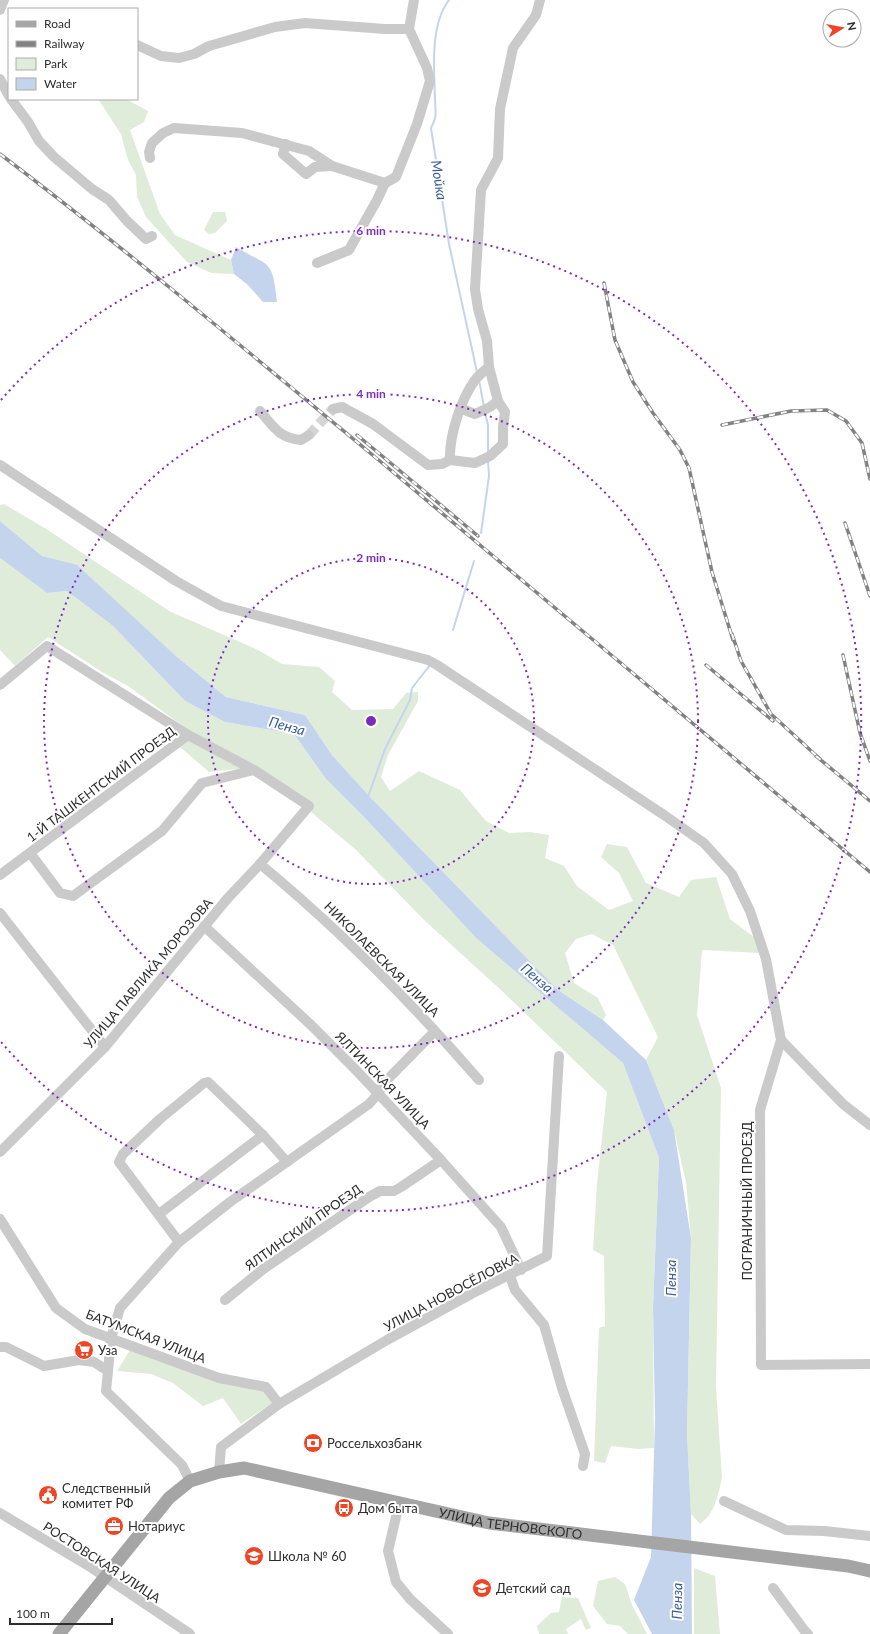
<svg xmlns="http://www.w3.org/2000/svg" width="870" height="1634" font-family="Lato,sans-serif">
	<rect width="100%" height="100%" fill="#fff"/>
	<g fill="#e0ecda">
		<path d="M98,99H126L148,111L144,122L130,130L160,214L175,235L231,260L234,274L211,273L187,262L146,217L137,197L136,175L128,160L121,134Z"/>
		<path d="M213,212H225L227,221L215,233L209,234L204,230Z"/>
		<path d="M4,504L48,530L169,611L258,650L282,664L319,667L335,681L332,692L352,710L393,709L406,693L418,692V701L388,755L381,777L390,791L419,771L460,790L486,821L509,833L530,832L549,835L545,858L564,866L577,886L609,910L633,901L619,873L601,857L607,844L627,847L646,883L679,897L691,880L716,877L730,919L754,937L760,953L702,950L697,1015L721,1088L716,1386L722,1478C718,1495 715,1514 700,1524L691,1514L687,1434L691,1238L686,1182L674,1130L646,1060L658,1037L613,945L592,934L576,939L565,953L574,983L598,998L606,1015L603,1020L558,990L372,799L332,755L305,715L226,697L176,656L77,566L42,556L0,521V505Z"/>
		<path d="M0,558L47,593L67,591L113,626L185,701L225,722L294,734L326,779L364,817L476,938L623,1063L659,1158L653,1308L654,1448L638,1449L611,1446L605,1463L594,1461L599,1328L605,1326L604,1256L593,1250L597,1183L607,1092L502,991L423,919L356,850L311,812L313,804L257,767L209,772L179,746L191,732L128,686L102,672L48,637L15,666L0,650Z"/>
		<path d="M130,1350L263,1390L272,1403L241,1424L223,1398L203,1406L173,1383L151,1374L117,1371Z"/>
		<path d="M694,1568L715,1576L720,1634H694Z"/>
		<path d="M615,1577L625,1584L632,1605L647,1634H628L620,1626L607,1624L593,1606L598,1581Z"/>
		<path d="M562,1597L578,1598L591,1628L586,1630L581,1619L566,1629L568,1634H539L537,1626L551,1613L559,1612Z"/>
	</g>
	<g fill="#c5d4ed">
		<path d="M236,247C271,268 272,258 277,302H263L248,285L234,274L231,260Z"/>
		<path d="M0,521L42,556L77,565L176,656L226,697L305,715L332,755L372,799L558,990L603,1020L646,1060L674,1130L691,1238L687,1434L691,1514L692,1634H652L634,1600L651,1557L655,1418L653,1308L659,1158L623,1063L476,938L364,817L326,779L294,734L225,722L185,701L113,626L67,591L47,593L0,558Z"/>
	</g>
	<g fill="none" stroke-linecap="round" stroke-linejoin="round">
		<g stroke="#c5d4ed" stroke-width="2">
			<path d="M449,0C430,25 434,68 435,98C435,113 438,114 431,128L449,244L477,372"/>
			<path d="M479,380L484,407"/>
			<path d="M485,413L488,425V453"/>
			<path d="M481,533L489,476L488,461"/>
			<path d="M453,630L474,561"/>
			<path d="M368,797L385,749L410,700L412,688L430,665"/>
		</g>
		<path stroke="#d5d5d5" stroke-width="10" stroke-dasharray="10 5" stroke-linecap="butt" d="M309,435L333,409"/>
		<g stroke="#cacaca" stroke-width="10">
			<path d="M0,10L4,0"/>
			<path d="M137,45L161,56L179,58L194,54L209,46L275,27L305,23L385,29H409"/>
			<path d="M0,79L9,96"/>
			<path d="M11,99L28,122L39,141L54,157L92,189L109,200L127,221L146,239L152,236"/>
			<path d="M286,144L283,154L306,174L315,167L332,166"/>
			<path d="M150,158L149,152L152,143L163,133L174,128L242,133L309,151L332,166L385,183"/>
			<path d="M385,183L396,177L417,124L430,81L427,68L409,29L414,0"/>
			<path d="M317,263L349,250L377,200L385,183"/>
			<path d="M333,409L342,407L373,424L428,465L442,464L450,460L475,463L490,456L503,444V427L505,412L498,401L489,367"/>
			<path d="M462,409L475,414L490,407L498,401"/>
			<path d="M260,411C274,427 279,438 301,440L309,435"/>
			<path d="M450,460C449,436 461,399 475,380C479,375 484,371 489,367L487,341L478,309L475,289L481,190L498,158L500,109L513,48L536,15L540,0"/>
			<path d="M0,465L176,581L221,606L428,660L437,665L664,815L704,843L732,874L750,911L766,959L781,1040L760,1110L761,1365L870,1364"/>
			<path d="M0,685L47,646L188,735L254,770L309,806L260,864L227,899L105,1047L0,1152"/>
			<path d="M30,853L60,893L73,896L162,831L202,783L254,770"/>
			<path d="M260,864C339,929 412,1003 479,1080"/>
			<path d="M0,875L188,735"/>
			<path d="M0,913L105,1047"/>
			<path d="M204,926L311,1025L354,1068L441,1160L501,1227L521,1270"/>
			<path d="M781,1040L843,1104L870,1125"/>
			<path d="M159,1214L263,1135"/>
			<path d="M0,1219L56,1308L85,1329L219,1378L266,1387L279,1404"/>
			<path d="M179,1242L119,1162L123,1154L160,1119L204,1083L208,1082L263,1135L287,1162"/>
			<path d="M510,1276L515,1290L544,1325L562,1388L585,1454L583,1466"/>
			<path d="M225,1300L262,1270L369,1197L380,1191H394L401,1187L441,1160"/>
			<path d="M0,1347H6L44,1366L79,1360L94,1362L108,1371L106,1391L182,1465L190,1481"/>
			<path d="M108,1371L111,1338L120,1308L179,1242L230,1202L369,1104L378,1094L383,1084L435,1031"/>
			<path d="M219,1472L221,1447L279,1404L387,1340L471,1294L547,1256L559,1056"/>
			<path d="M724,1501L786,1530L824,1531L870,1536"/>
			<path d="M399,1504L388,1551L396,1582L410,1599L448,1634"/>
			<path d="M0,1513L92,1568L190,1634"/>
			<path d="M773,1588L804,1630L808,1634"/>
		</g>
		<path stroke="#a5a5a5" stroke-width="13" id="s1" d="M59,1634L169,1498L190,1481L219,1472L244,1468L489,1523L848,1566L870,1571"/>
		<g stroke="#828282" stroke-width="3.5">
			<g id="rail">
				<path d="M0,154C128,251 251,354 375,457C540,595 705,734 870,872"/>
				<path d="M604,283L615,340L633,382L653,413L680,450L689,468L712,572L733,640"/>
				<path d="M722,425L791,411L827,410L846,421L862,443L870,479"/>
				<path d="M357,435L478,536"/>
				<path d="M845,523L870,596"/>
				<path d="M732,634L741,661L771,714L820,759"/>
				<path d="M843,655L860,733L870,761"/>
				<path d="M706,665L773,721"/>
				<path d="M816,756L870,801"/>
			</g>
		</g>
		<use href="#rail" stroke="#fff" stroke-width="2" stroke-dasharray="6" stroke-linecap="butt"/>
	</g>
	<g fill="none" stroke="#7b2cbf" stroke-width="2" stroke-dasharray="2 4">
		<circle cx="371" cy="721" r="163"/>
		<circle cx="371" cy="721" r="327"/>
		<path d="M1 400A490 490 0 1 1 1 1042"/>
	</g>
	<defs>
		<g id="supermarket-disc" transform="scale(1)"><circle r="9.5" fill="#ec4627" stroke="#fff"/><path d="M-6-5.5h2.5l.6 2H6L4.5 2H-2.5L-4.4-4H-6ZM-1.5 3.2a1.3 1.3 0 1 0 .1 0ZM3 3.2a1.3 1.3 0 1 0 .1 0Z" fill="#fff"/></g>
		<g id="bank-disc" transform="scale(1)"><circle r="9.5" fill="#ec4627" stroke="#fff"/><path d="M-6-4H6V4H-6ZM0-2.3a2.3 2.3 0 1 0 0 4.6a2.3 2.3 0 1 0 0-4.6Z" fill="#fff"/></g>
		<g id="civic-disc" transform="scale(1)"><circle r="9.5" fill="#ec4627" stroke="#fff"/><path d="M-.6-6.5H3V-4.5H.6V-3L4-1V1h2V6H-6V1h2V-1L-.6-3ZM-1.2 2.5V6h2.4V2.5Z" fill="#fff"/></g>
		<g id="bus-disc" transform="scale(1)"><circle r="9.5" fill="#ec4627" stroke="#fff"/><path d="M-5-6H5V4H4V6H2V4H-2V6H-4V4H-5ZM-3.5-4V0h7V-4ZM-3.5 1.2v1.5H-2V1.2ZM2 1.2v1.5H3.5V1.2Z" fill="#fff"/></g>
		<g id="office-disc" transform="scale(1)"><circle r="9.5" fill="#ec4627" stroke="#fff"/><path d="M-6-3h4V-5.5h4V-3h4V5H-6ZM-1-4.5V-3h2v-1.5ZM-6 0V1H6V0Z" fill="#fff"/></g>
		<g id="school-disc" transform="scale(1)"><circle r="9.5" fill="#ec4627" stroke="#fff"/><path d="M0-5L7-2L0 1L-7-2ZM-4 1L0 2.5L4 1V4Q0 6-4 4Z" fill="#fff"/></g>
	</defs>
	<g fill-rule="evenodd">
		<use href="#supermarket-disc" x="84" y="1350"/>
		<use href="#bank-disc" x="313" y="1443"/>
		<use href="#civic-disc" x="48" y="1495"/>
		<use href="#bus-disc" x="344" y="1508"/>
		<use href="#office-disc" x="114" y="1526"/>
		<use href="#school-disc" x="254" y="1556"/>
		<use href="#school-disc" x="482" y="1588"/>
	</g>
	<g text-anchor="middle" stroke-width="4" stroke-linejoin="round" paint-order="stroke">
		<g font-size="13" fill="#2d2d2d" stroke="#fff">
			<text transform="translate(101 784) rotate(-37)" y="5">1-Й ТАШКЕНТСКИЙ ПРОЕЗД</text>
			<text transform="translate(382 959) rotate(45)" y="5">НИКОЛАЕВСКАЯ УЛИЦА</text>
			<text transform="translate(148 973) rotate(-50)" y="5">УЛИЦА ПАВЛИКА МОРОЗОВА</text>
			<text transform="translate(383 1080) rotate(46)" y="5">ЯЛТИНСКАЯ УЛИЦА</text>
			<text transform="translate(747 1201) rotate(-90)" y="5">ПОГРАНИЧНЫЙ ПРОЕЗД</text>
			<text transform="translate(303 1227) rotate(-35)" y="5">ЯЛТИНСКИЙ ПРОЕЗД</text>
			<text transform="translate(451 1292) rotate(-28)" y="5">УЛИЦА НОВОСЁЛОВКА</text>
			<text transform="translate(146 1336) rotate(21)" y="5">БАТУМСКАЯ УЛИЦА</text>
			<text dy="5" stroke="none"><textPath href="#s1" startOffset="530">УЛИЦА ТЕРНОВСКОГО</textPath></text>
			<text transform="translate(102 1562) rotate(33)" y="5">РОСТОВСКАЯ УЛИЦА</text>
		</g>
		<g font-size="13" fill="#2d2d2d" stroke="#fff" text-anchor="start">
			<text x="98" y="1355">Уза</text>
			<text x="327" y="1448">Россельхозбанк</text>
			<text x="62" y="1493">Следственный<tspan x="62" dy="15">комитет РФ</tspan></text>
			<text x="358" y="1513">Дом быта</text>
			<text x="128" y="1531">Нотариус</text>
			<text x="268" y="1561">Школа № 60</text>
			<text x="496" y="1593">Детский сад</text>
		</g>
		<g font-size="14" font-style="italic" fill="#385b93" stroke="#fff">
			<text transform="translate(439 180) rotate(81)" y="5">Мойка</text>
			<text transform="translate(287 726) rotate(15)" y="5">Пенза</text>
			<text transform="translate(537 978) rotate(41)" y="5">Пенза</text>
			<text transform="translate(671 1278) rotate(-90)" y="5">Пенза</text>
			<text transform="translate(677 1601) rotate(-89)" y="5">Пенза</text>
		</g>
	</g>
	<circle cx="371" cy="721" r="6" fill="#7b2cbf" stroke="#fff" stroke-width="2"/>
	<g font-size="12" text-anchor="middle" font-weight="bold" fill="#7b2cbf" stroke="#fff" stroke-width="4" stroke-linejoin="round" paint-order="stroke">
		<text x="371" y="235">6 min</text>
		<text x="371" y="398">4 min</text>
		<text x="371" y="562">2 min</text>
	</g>
	<rect x="8" y="8" width="130" height="92" fill="#ffffff" stroke="#ababab"/>
	<rect x="16" y="21" width="20" height="6" fill="#a5a5a5" stroke="#ababab"/>
	<text x="44" y="28" font-size="12" fill="#2d2d2d">Road</text>
	<rect x="16" y="41" width="20" height="6" fill="#828282" stroke="#ababab"/>
	<text x="44" y="48" font-size="12" fill="#2d2d2d">Railway</text>
	<rect x="16" y="58" width="20" height="12" fill="#e0ecda" stroke="#ababab"/>
	<text x="44" y="68" font-size="12" fill="#2d2d2d">Park</text>
	<rect x="16" y="78" width="20" height="12" fill="#c5d4ed" stroke="#ababab"/>
	<text x="44" y="88" font-size="12" fill="#2d2d2d">Water</text>
	<g transform="translate(842 28) rotate(79)"><circle r="19" fill="#ffffff" stroke="#ababab"/>
	<path d="M0-3L7 15L0 10L-7 15Z" fill="#ec4627"/>
	<text y="-6" font-size="11" font-weight="bold" text-anchor="middle" fill="#2d2d2d">N</text>
	</g>
	<path d="M10 1618v6h102v-6" fill="none" stroke="#2d2d2d" stroke-width="2"/>
	<text x="16" y="1618" font-size="12" fill="#2d2d2d" stroke="#ffffff" stroke-width="3" paint-order="stroke">100 m</text>
</svg>
